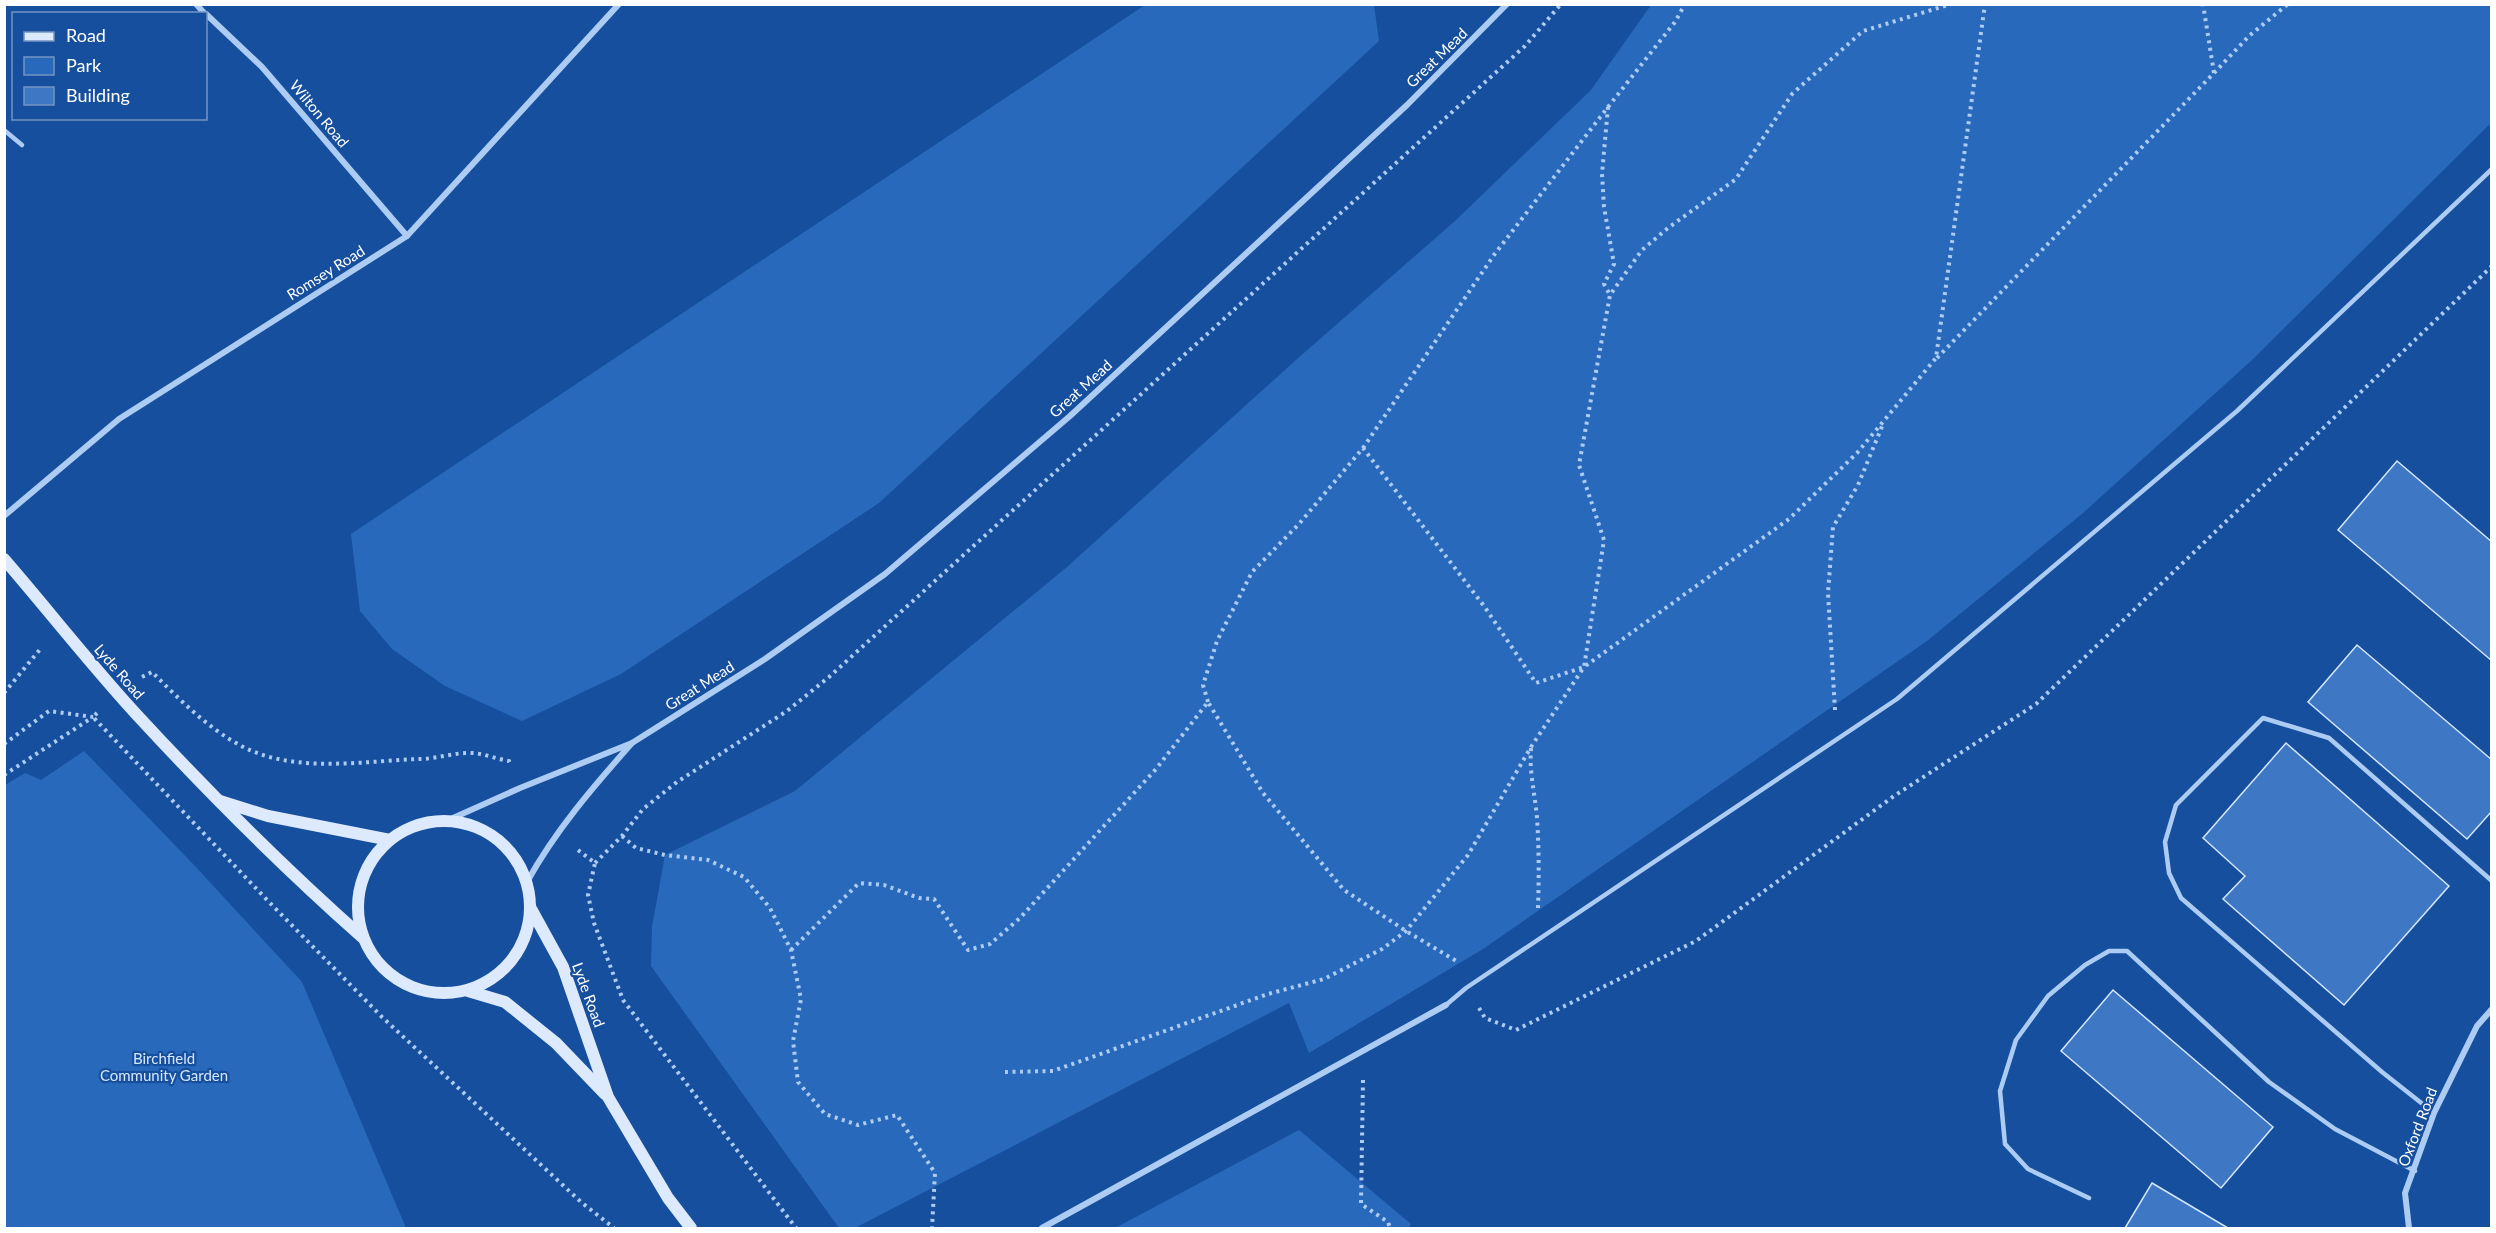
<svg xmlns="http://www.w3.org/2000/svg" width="2496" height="1233" font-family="Lato,sans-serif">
	<rect width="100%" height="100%" fill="#164f9d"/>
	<g fill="#2969bb">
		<path d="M1145,5H1374L1379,41L879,503L621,674L522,721L445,686L392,649L360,611L351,534Z"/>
		<path d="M1651,5H2491V123L2252,360L2083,513L1927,641L1483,949L1309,1053L1289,1003L855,1228H839L651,966L652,927L665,855L795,791L1067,567L1297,359L1455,221L1591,90Z"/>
		<path d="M84,751L195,866L302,982L406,1228H5V785L25,773L41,780Z"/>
		<path d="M1299,1130L1411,1224L1409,1228H1115Z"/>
	</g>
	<g fill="#3e78c4" stroke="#d5e7fd" stroke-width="1.5">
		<path d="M2397,461L2492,542V661L2338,530Z"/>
		<path d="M2357,645L2492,760V811L2467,839L2308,702Z"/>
		<path d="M2286,743L2449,886L2344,1005L2223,899L2245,876L2203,838Z"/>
		<path d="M2113,990L2273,1127L2221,1188L2061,1051Z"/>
		<path d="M2152,1183L2228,1228H2125Z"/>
	</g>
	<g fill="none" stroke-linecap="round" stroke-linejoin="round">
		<g stroke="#adccf3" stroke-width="4" stroke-dasharray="3 4.5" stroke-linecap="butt">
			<path d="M2214,73L2249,36L2288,4"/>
			<path d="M1608,107L1675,22L1685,4"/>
			<path d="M1937,358L2214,73L2203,4"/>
			<path d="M1363,448L1494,255L1608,107L1602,174L1604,207L1614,264L1604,284L1610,295"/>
			<path d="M142,677L152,672C182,702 219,740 260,754C309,771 368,761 419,759C437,759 455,752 473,753C485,754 497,759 509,761L510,763"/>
			<path d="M4,693L42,647"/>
			<path d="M1208,702L1203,685L1217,641L1252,572L1299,524L1363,448L1484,606L1536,683L1584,667L1789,519L1857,453L1936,358L1985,4"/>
			<path d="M1835,710L1828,593L1833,527L1858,485L1883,424"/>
			<path d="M97,713L93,717L269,902L382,1017L581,1202L614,1228"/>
			<path d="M4,744L49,711L93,717"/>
			<path d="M1531,748C1529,772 1535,794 1537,818C1539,848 1539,878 1538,908"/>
			<path d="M4,775L93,717"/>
			<path d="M622,836L636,848L665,855L708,860L744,877L770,908L791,950L801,999L793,1041L798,1082L825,1114L858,1125L897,1115L935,1173L932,1228"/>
			<path d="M578,850L595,863L588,895L594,923L623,1000L796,1228"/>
			<path d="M595,863L622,836L643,809L677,782L787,711L829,677L1525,46L1561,4"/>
			<path d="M791,950L859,883L884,885L919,898L934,899L968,950L990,944L1020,918L1156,769L1208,702L1263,793L1344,890L1406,931L1458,962"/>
			<path d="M1479,1008L1485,1018L1516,1030L1696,941L1894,796L2036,704L2492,266"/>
			<path d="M1005,1072L1053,1071L1268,994L1324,979L1382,949L1406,931L1468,855L1531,747L1584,667L1604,540L1579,465L1610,295L1642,250L1668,228L1736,179L1792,94L1863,31L1951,4"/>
			<path d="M1363,1080L1361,1204L1388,1222L1390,1228"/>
		</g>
		<g stroke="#adccf3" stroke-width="4.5">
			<path d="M4,130L22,145"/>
			<path d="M1446,1005L1466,988L1897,699L2237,411L2492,169"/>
			<path d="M2434,1113L2382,1072L2181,898L2169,873L2165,842L2176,805L2263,718L2329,738L2492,881"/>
			<path d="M2089,1198L2028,1169L2005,1144L2000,1091L2016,1040L2048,996L2085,965L2109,951H2127L2269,1082L2335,1129L2415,1171"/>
		</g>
		<g stroke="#adccf3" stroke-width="6">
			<path d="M196,4L205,14"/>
			<path d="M206,14L262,67L407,236"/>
			<path d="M4,516L119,419L407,236L619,4"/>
			<path d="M632,743L765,659L885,574L1070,416L1407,105L1507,4"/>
			<path d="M453,818L520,788L632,743C593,787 555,831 527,882"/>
			<path d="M1042,1228L1446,1005"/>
			<path d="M2409,1228L2405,1193L2434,1113L2477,1026L2492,1009"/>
		</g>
		<g stroke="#ddeafd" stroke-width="12">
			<path d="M4,559C49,611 91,665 137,715C209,793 283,867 362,937"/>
			<path d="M220,801L268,816L390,840"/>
			<circle cx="444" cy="907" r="86"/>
			<path d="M530,907L563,967L608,1097L668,1198L691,1228"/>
			<path d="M468,991L505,1002L556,1043L605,1094"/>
		</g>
	</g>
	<g text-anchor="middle" stroke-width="4.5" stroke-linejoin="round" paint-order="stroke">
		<g font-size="15" fill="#fff" stroke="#164f9d">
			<text transform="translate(1437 58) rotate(-44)" y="5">Great Mead</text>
			<text transform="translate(319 114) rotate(50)" y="5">Wilton Road</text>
			<text transform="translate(326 273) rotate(-32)" y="5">Romsey Road</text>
			<text transform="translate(1081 389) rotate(-42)" y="5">Great Mead</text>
			<text transform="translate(119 672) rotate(49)" y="5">Lyde Road</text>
			<text transform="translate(700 686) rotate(-32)" y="5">Great Mead</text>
			<text transform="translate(588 995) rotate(70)" y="5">Lyde Road</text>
			<text transform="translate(2418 1127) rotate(-69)" y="5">Oxford Road</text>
		</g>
		<g font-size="15" fill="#d5e7fd" stroke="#164f9d">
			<text x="164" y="1064">Birchfield<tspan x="164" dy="17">Community Garden</tspan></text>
		</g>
	</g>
	<rect width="2496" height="1233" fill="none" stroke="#ffffff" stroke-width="12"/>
	<rect x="12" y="12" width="195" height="108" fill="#164f9d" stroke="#7395c4" stroke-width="1.5"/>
	<rect x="24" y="32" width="30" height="9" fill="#ddeafd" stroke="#7395c4" stroke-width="1.5"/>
	<text x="66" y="42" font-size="18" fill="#ffffff">Road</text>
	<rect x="24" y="57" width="30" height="18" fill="#2969bb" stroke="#7395c4" stroke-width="1.5"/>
	<text x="66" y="72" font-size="18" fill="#ffffff">Park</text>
	<rect x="24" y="87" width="30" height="18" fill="#3e78c4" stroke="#7395c4" stroke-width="1.5"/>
	<text x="66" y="102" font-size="18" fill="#ffffff">Building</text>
</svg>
